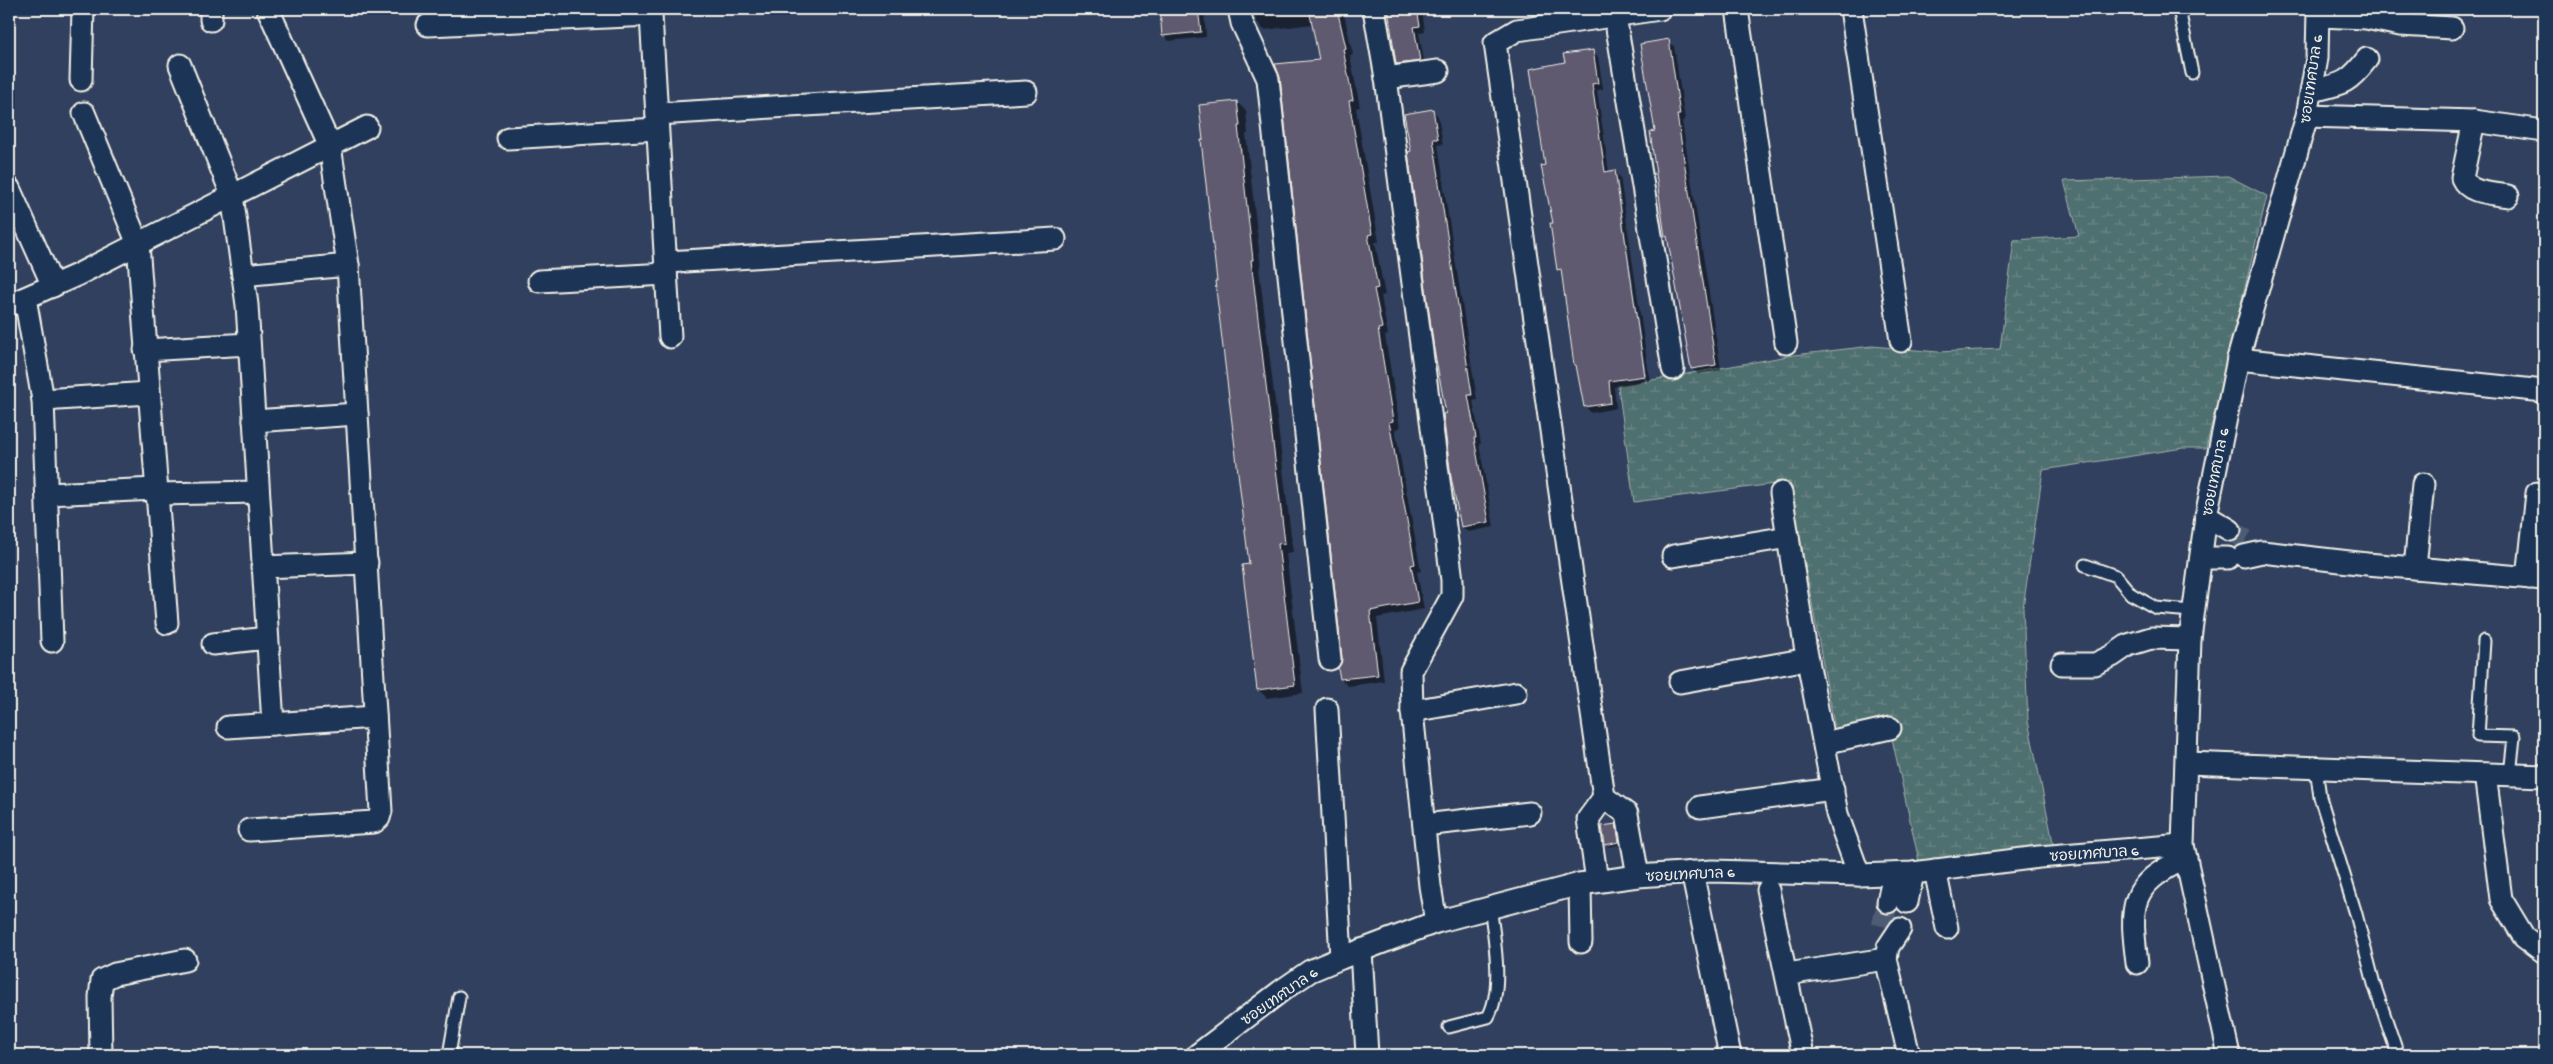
<svg xmlns="http://www.w3.org/2000/svg" width="2553" height="1064" font-family="'Gochi Hand','Playpen Sans Thai',sans-serif">
	<defs>
		<pattern id="wetland-marsh" width="20" height="14" patternUnits="userSpaceOnUse" patternTransform="scale(1.25)"><rect width="20" height="14" fill="#507070"/><path d="M1 5h8M5 5V1M11 12h8M15 12V8" fill="none" stroke="#6a8584"/></pattern>
	</defs>
	<rect width="100%" height="100%" fill="#31405e"/>
	<filter id="ink" filterUnits="userSpaceOnUse"><feTurbulence type="fractalNoise" baseFrequency=".02" numOctaves="2"/><feDisplacementMap in="SourceGraphic" scale="10" xChannelSelector="R" yChannelSelector="G"/><feConvolveMatrix kernelMatrix="1 2 1 2 8 2 1 2 1" color-interpolation-filters="sRGB"/></filter>
	<g filter="url(#ink)">
		<path fill="url(#wetland-marsh)" stroke="#a2b0ac" d="M2228,176L2267,196L2206,448H2183L2043,470L2023,608L2028,721L2054,847L1919,861L1887,716L1835,730L1790,482L1634,502L1618,386L1794,355L1872,346L1938,352L2000,349L2014,240L2079,236L2064,181Z"/>
		<g fill="#0007">
			<path d="M1162,9H1204L1206,37L1169,41L1164,35Z"/>
			<path d="M1252,9H1343L1353,55L1350,56L1360,107L1356,108L1379,242H1375L1385,295L1381,296L1388,335L1385,336L1400,428L1395,429L1421,571L1417,572L1424,609L1377,618L1384,681L1348,686L1341,679L1344,658L1320,61L1313,24L1264,30L1257,22Z"/>
			<path d="M1390,9H1422L1425,32L1419,33L1425,66L1403,69L1397,63Z"/>
			<path d="M1668,41L1674,46L1685,120L1682,121L1721,370L1698,374L1692,368L1669,239L1666,236L1657,132Z"/>
			<path d="M1593,51L1598,57L1603,89L1597,90L1609,172H1614L1620,177L1650,381L1647,382L1617,176H1614L1645,382L1614,387L1616,408L1591,413L1586,407L1578,368L1575,365L1563,274L1558,269L1547,166L1566,63Z"/>
			<path d="M1237,102L1246,111L1248,134H1246L1261,268H1259L1293,552L1286,553L1303,693L1267,698L1258,689L1250,565L1219,282Z"/>
			<path d="M1432,110L1438,116L1443,144L1438,145L1444,182H1443L1477,400L1473,401L1481,444H1479L1494,527L1468,532L1462,527L1412,152Z"/>
			<path d="M1616,825L1621,844L1609,847L1607,844Z"/>
		</g>
		<g fill="#605a70" stroke="#f4f1e8">
			<path d="M1178,9H1198L1201,32L1162,36L1160,11Z"/>
			<path d="M1309,9H1337L1346,48L1343,49L1353,100L1349,101L1372,234L1368,235L1378,288L1374,289L1382,328L1378,329L1393,421L1389,422L1415,564L1411,565L1418,602L1370,611L1378,675L1340,679L1338,668L1342,658L1280,78L1275,64L1319,60Z"/>
			<path d="M1388,9H1417L1420,26L1414,27L1420,61L1396,64Z"/>
			<path d="M1669,39L1680,115H1677L1716,365L1691,369L1667,236L1665,237L1650,132L1655,131L1640,44Z"/>
			<path d="M1593,50L1598,83L1592,84L1605,172L1615,170L1645,376L1609,381L1611,403L1584,407L1576,365H1574L1561,269L1557,270L1550,223H1553L1541,166L1545,165L1530,69L1565,62L1563,54Z"/>
			<path d="M1237,101L1240,126H1238L1253,260H1251L1285,543L1278,544L1295,685L1257,690L1242,565L1249,564L1215,281H1217L1201,140H1203L1199,105Z"/>
			<path d="M1433,109L1438,139H1433L1439,176L1438,177L1472,395H1468L1476,438H1474L1489,522L1461,527L1451,477L1443,414L1446,413L1434,349L1408,152L1411,151L1404,114Z"/>
			<path d="M1616,824L1619,842L1605,845L1602,826Z"/>
		</g>
		<g fill="none" stroke-linecap="round" stroke-linejoin="round">
			<g stroke="#4e5b73" stroke-width="21" stroke-dasharray="21 11" stroke-linecap="butt">
				<path d="M2230,530L2246,540"/>
				<path d="M1882,926L1888,902"/>
			</g>
			<g stroke="#f4f1e8" stroke-width="15">
				<g id="lane">
					<path d="M2179,9L2192,73"/>
					<path d="M2085,565L2116,576L2131,594L2156,608L2192,611"/>
					<path d="M2484,641L2478,736L2514,737L2510,775"/>
					<path d="M2316,768L2320,797L2356,914L2374,984L2398,1055"/>
					<path d="M1449,1027L1488,1017C1504,989 1494,938 1490,906"/>
					<path d="M449,1055L459,997"/>
				</g>
			</g>
			<g stroke="#f4f1e8" stroke-width="25">
				<g id="street">
					<path d="M648,9L651,15L670,337"/>
					<path d="M1239,9L1242,23L1268,79L1330,659"/>
					<path d="M1374,9L1386,78L1452,580V596L1411,671L1412,711L1430,886L1436,922"/>
					<path d="M1737,9L1786,343"/>
					<path d="M1851,9L1901,341"/>
					<path d="M1615,16L1673,369"/>
					<path d="M2319,16L2366,18L2400,25L2452,28"/>
					<path d="M211,20V9"/>
					<path d="M428,25L651,15"/>
					<path d="M180,65L232,195L247,305L273,724"/>
					<path d="M1386,78L1438,71"/>
					<path d="M81,80L83,9"/>
					<path d="M2312,91C2342,84 2348,84 2367,59"/>
					<path d="M84,113L138,244L167,623"/>
					<path d="M657,114L1026,92"/>
					<path d="M2307,116L2474,121L2544,131"/>
					<path d="M2474,121L2462,178C2469,194 2492,193 2508,196"/>
					<path d="M508,138L657,129"/>
					<path d="M9,188L53,286"/>
					<path d="M667,262L1055,239"/>
					<path d="M243,275L348,265"/>
					<path d="M539,281L666,274"/>
					<path d="M25,298L43,400L52,641"/>
					<path d="M9,305L77,275L367,127"/>
					<path d="M145,350L249,344"/>
					<path d="M2238,359L2544,391"/>
					<path d="M43,400L149,393"/>
					<path d="M254,421L357,414"/>
					<path d="M1781,493L1805,645L1837,814L1859,875"/>
					<path d="M47,494L156,489"/>
					<path d="M157,494L258,492"/>
					<path d="M2206,516L2230,530"/>
					<path d="M1673,556L1788,537"/>
					<path d="M2244,556L2262,552L2367,564L2544,579"/>
					<path d="M2201,558H2228"/>
					<path d="M262,567L367,563"/>
					<path d="M2415,568L2423,484"/>
					<path d="M2528,578L2537,493"/>
					<path d="M213,644L267,638"/>
					<path d="M2062,664H2095L2112,656L2128,645L2151,638L2190,639"/>
					<path d="M1680,682L1808,659"/>
					<path d="M1327,709L1341,958"/>
					<path d="M1412,711L1516,693"/>
					<path d="M228,727L375,717"/>
					<path d="M1824,743L1890,728"/>
					<path d="M2187,763L2544,776"/>
					<path d="M2485,774L2501,899L2524,937L2544,952"/>
					<path d="M1604,797L1495,43L1517,30L1660,9"/>
					<path d="M1604,797L1627,814L1638,876"/>
					<path d="M1700,807L1833,789"/>
					<path d="M1424,825L1530,813"/>
					<path d="M249,830L374,822L379,818L381,811L348,265L330,146L268,9"/>
					<path d="M1935,870L1947,928"/>
					<path d="M1692,872L1730,1055"/>
					<path d="M1597,881L1588,819L1604,797"/>
					<path d="M1580,884L1581,942"/>
					<path d="M1768,890L1803,1055"/>
					<path d="M1888,902L1894,874"/>
					<path d="M1907,902L1913,873"/>
					<path d="M1361,950L1367,1055"/>
					<path d="M1886,959L1909,1055"/>
					<path d="M2137,963C2130,905 2128,885 2186,858"/>
					<path d="M1787,974L1886,959L1888,947L1900,929"/>
					<path d="M101,1055L100,997L102,980L115,974L185,960"/>
					<path d="M1197,1055L1281,991L1310,971L1341,958L1436,922L1580,884L1638,876L1712,871L1859,875L1913,873L2039,857L2183,845"/>
					<path d="M2229,1055L2183,845L2190,639L2206,516L2238,359L2307,116L2317,58L2318,9"/>
				</g>
			</g>
			<use href="#lane" stroke="#1d3557" stroke-width="11"/>
			<use href="#street" stroke="#1d3557" stroke-width="21"/>
		</g>
	</g>
	<g text-anchor="middle" stroke-width="5" stroke-linejoin="round" paint-order="stroke">
		<g font-size="15" fill="#f4f1e8" stroke="#1d3557">
			<text transform="translate(2311 79) rotate(-82)" y="5">ซอยเทศบาล 6</text>
			<text transform="translate(2215 472) rotate(-79)" y="5">ซอยเทศบาล 6</text>
			<text transform="translate(2094 853) rotate(-4)" y="5">ซอยเทศบาล 6</text>
			<text transform="translate(1690 874) rotate(-3)" y="5">ซอยเทศบาล 6</text>
			<text transform="translate(1279 996) rotate(-35)" y="5">ซอยเทศบาล 6</text>
		</g>
	</g>
	<rect width="2553" height="1064" fill="none" stroke="#1d3557" stroke-width="30"/>
	<rect x="15" y="15" width="2523" height="1034" fill="none" stroke="#f4f1e8" stroke-width="2" filter="url(#ink)"/>
</svg>
